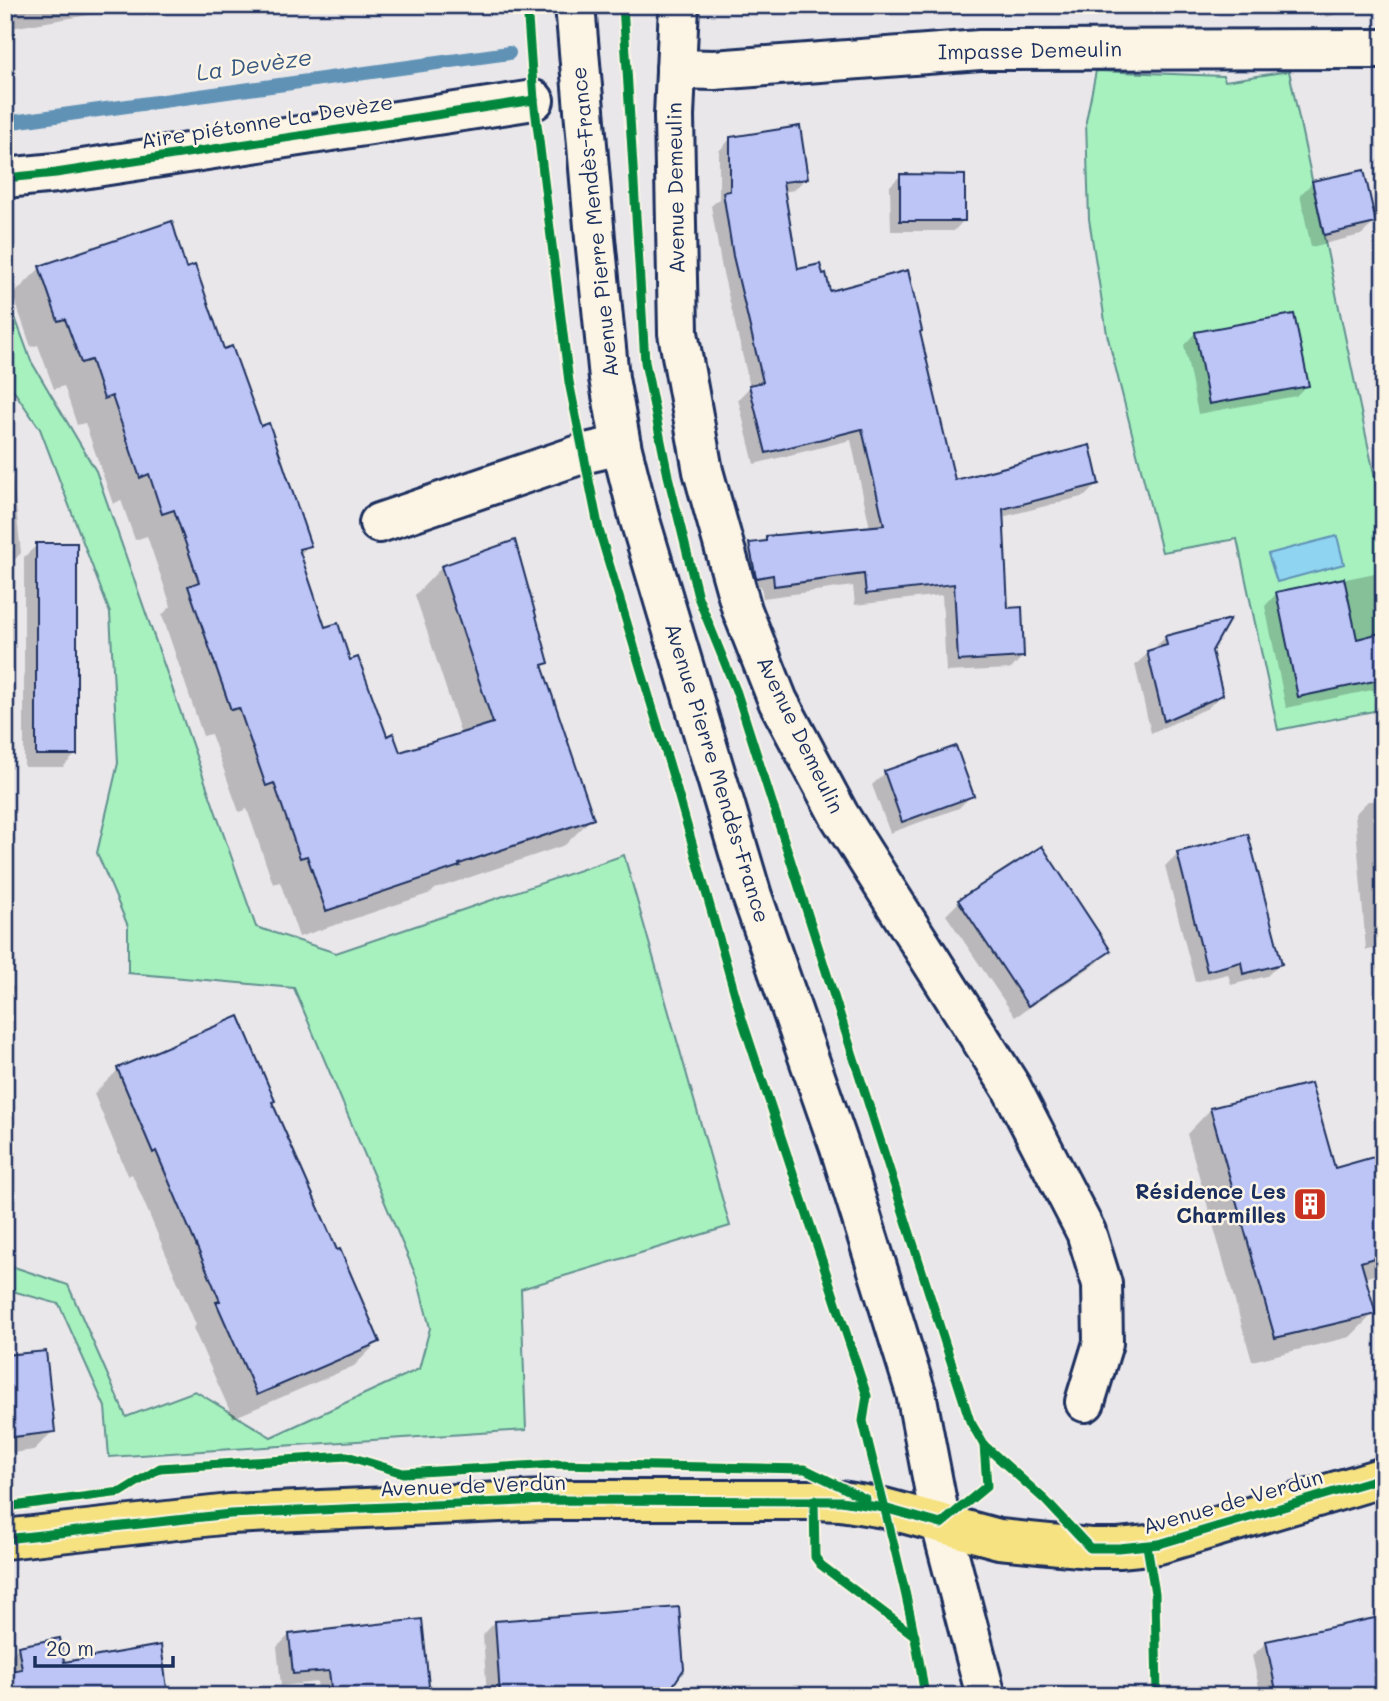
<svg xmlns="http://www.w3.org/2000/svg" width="1389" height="1701" font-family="Mali,sans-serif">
	<rect width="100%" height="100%" fill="#e9e7ea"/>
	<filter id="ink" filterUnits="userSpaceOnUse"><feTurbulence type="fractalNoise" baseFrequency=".0143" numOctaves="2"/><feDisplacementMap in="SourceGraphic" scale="14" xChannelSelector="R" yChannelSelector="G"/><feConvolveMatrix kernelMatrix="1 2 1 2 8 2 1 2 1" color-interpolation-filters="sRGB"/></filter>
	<g filter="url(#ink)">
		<g fill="#a7f1bf" stroke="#61908e" stroke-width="2">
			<path d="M1096,71L1223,76L1225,81L1289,71L1384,521V709L1278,730L1237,539L1162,552L1107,334L1089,219L1086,121Z"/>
			<path d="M5,290L31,361L96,471L256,927L336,953L624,855L730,1226L521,1289L526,1430L109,1457L105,1407L59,1304L5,1289V1264L68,1285L126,1417L195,1391L271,1437L419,1369L430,1328L417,1278L294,988L128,973V926L97,853L118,763L110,613L40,429L5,378Z"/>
		</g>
		<path fill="#8fd4f0" stroke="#6192b6" stroke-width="2" d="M1337,536L1344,564L1277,582L1268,554Z"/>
		<g fill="#0003">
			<path d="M5,5H148L5,29Z"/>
			<path d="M1004,5H1052L1004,7Z"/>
			<path d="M1303,5H1320L1304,9Z"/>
			<path d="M1323,5H1371L1326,17Z"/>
			<path d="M731,138L806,178L794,190L783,192L796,271L829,293L919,332L954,482L1097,484L1085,496L1002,517L1006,610L1023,656L1011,669L946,672L942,595L855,605L853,586L763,598L761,586L744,589L737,556L749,544L761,543L767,537L870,528L851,440L754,464L738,399L750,387L722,269L711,206L719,199V151Z"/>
			<path d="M900,176L964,220L954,231H891L890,186Z"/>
			<path d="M1313,182L1374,223L1361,235L1311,247L1300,195Z"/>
			<path d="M40,268L185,270L260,428L309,545L300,555L324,629L349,663L385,738L399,754L461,734L415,595L442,567L547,662L541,668L592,818L565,845L435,889L431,893L299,937L280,882L273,884L247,809L239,812L211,734L203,736L162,615L171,606L147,536L135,540L121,500L113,504L85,423L77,425L64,386L54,389L38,345L31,347L13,295Z"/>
			<path d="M1195,333L1307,385L1296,396L1198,414L1184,345Z"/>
			<path d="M5,442H9L21,553L5,569Z"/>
			<path d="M37,545L76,754L63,767H24V557Z"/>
			<path d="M1384,548V682L1377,689L1286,708L1265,606L1277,593L1380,572L1377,555Z"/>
			<path d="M1166,637L1211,651L1221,695L1208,708L1151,733L1135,665Z"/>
			<path d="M885,773L972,795L959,808L890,833L872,785Z"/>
			<path d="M1368,801H1384V948L1366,950L1355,814Z"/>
			<path d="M1041,848L1109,950L1097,963L1015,1017L946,915L959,902Z"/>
			<path d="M1178,853L1280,963L1267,976L1231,985L1228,974L1195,982L1165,866Z"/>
			<path d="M5,984L15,987L5,1017Z"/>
			<path d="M118,1070L271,1103L378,1342L354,1366L233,1418L193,1328L196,1325L132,1174L128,1176L94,1094Z"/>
			<path d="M1310,1085L1334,1170L1384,1156V1272L1364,1278L1374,1313L1350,1337L1252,1361L1187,1134L1210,1110Z"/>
			<path d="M5,1357L53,1431L34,1450L5,1454Z"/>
			<path d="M495,1622L669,1689L662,1696H487L483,1635Z"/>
			<path d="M289,1635L428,1696H319L317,1682L281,1686L277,1647Z"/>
			<path d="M58,1640L13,1696L6,1660L19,1647Z"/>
			<path d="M1267,1642L1384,1696H1261L1252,1656Z"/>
		</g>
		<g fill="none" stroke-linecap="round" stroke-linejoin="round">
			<path stroke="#6192b6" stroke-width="14" d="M5,123L509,53"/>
		</g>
		<g fill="#bdc5f7" stroke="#1b2f5e" stroke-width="2">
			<path d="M800,126L808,179L783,182L798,269L820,264L823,274L826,273L830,291L908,270L922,331L920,332L955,480L1090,445L1099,484L1003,509L1008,608L1022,607L1024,657L958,661L954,584L866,594L864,574L774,586L773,575L756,578L749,543L766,541V536L884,525L862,429L766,453L749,385L763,382L733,256L723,192L730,191V137Z"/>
			<path d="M1364,170L1376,223L1324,235L1312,181Z"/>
			<path d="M900,174L965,175V221H900Z"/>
			<path d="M172,221L186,268L195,265L224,349L232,346L261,426L269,423L311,546L299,549L325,627L338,623L350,660L358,657L387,736L393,733L400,752L493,723L441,566L515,540L549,663L542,665L594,819L459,864L460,866L326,911L307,856L300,858L274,783L266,786L239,708L231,710L188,586L199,582L174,510L162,514L149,474L140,478L112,396L104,399L91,360L81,363L65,319L58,321L39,266Z"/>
			<path d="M1294,314L1309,386L1209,404L1195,332Z"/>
			<rect x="36" y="543" width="41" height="212"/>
			<path d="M1344,578L1357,639L1384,632V679L1298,697L1276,592Z"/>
			<path d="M1230,619L1212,651L1223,695L1164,721L1147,651L1167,645L1165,636Z"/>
			<path d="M956,746L974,796L902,822L884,771Z"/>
			<path d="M1248,834L1282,964L1243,974L1241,962L1207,971L1177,852Z"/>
			<path d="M1042,846L1111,951L1028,1006L958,900Z"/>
			<path d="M239,1016L275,1101L272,1102L337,1250L340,1249L380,1342L257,1395L216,1302L220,1301L156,1151L153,1153L117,1068Z"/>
			<path d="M1311,1083L1335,1168L1384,1154V1255L1361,1262L1376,1314L1275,1338L1210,1108Z"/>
			<path d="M46,1351L55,1432L5,1438V1355Z"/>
			<path d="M679,1607L684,1669L670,1690L586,1696H500L495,1621Z"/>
			<path d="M1384,1616V1696H1277L1266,1641Z"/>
			<path d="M422,1619L430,1696H332L329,1671L293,1674L289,1634Z"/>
			<path d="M60,1638L64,1662L161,1645L168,1696H5V1672L22,1669L18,1646Z"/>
		</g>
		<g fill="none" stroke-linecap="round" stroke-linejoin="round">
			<g stroke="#1b2f5e" stroke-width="44">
				<g id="minor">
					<path d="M575,5L595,238L609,378L621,445L639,517L752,896L840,1148L916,1393L941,1524L986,1696"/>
					<path d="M679,5L674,116L678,333L703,471L742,610L778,701L839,815L1011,1087L1086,1232L1102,1284L1103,1343L1085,1402"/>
					<path d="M676,69L714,70L980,50L1384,49"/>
					<path d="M5,178L56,173L534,100"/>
					<path d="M379,523L582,454L621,445"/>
				</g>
			</g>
			<g stroke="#1b2f5e" stroke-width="44">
				<path id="major" d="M5,1539L230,1514L545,1500H814L841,1501L884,1508L999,1539L1090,1548H1119L1159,1544L1384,1477"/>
			</g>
			<use href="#minor" stroke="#fcf5e5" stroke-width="38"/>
			<use href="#major" stroke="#f6e281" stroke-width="38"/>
			<g stroke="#fcf5e5" stroke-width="13">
				<g id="cycleway">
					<path d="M527,5L534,100L569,382L599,530L675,783L742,1019L867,1396L863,1421C885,1513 911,1602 925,1696"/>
					<path d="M623,5L645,362L668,476L698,597L737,693L970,1421L984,1445L1045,1500L1090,1548H1119L1159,1544L1384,1477"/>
					<path d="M5,178L56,173L534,100"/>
					<path d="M814,1500L815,1557L821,1565L915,1636"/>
					<path d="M5,1507L121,1492L160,1468L347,1456L403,1473L556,1464L805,1469L866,1499"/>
					<path d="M5,1539L230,1514L545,1500L841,1501L884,1508L941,1524L987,1486L984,1445"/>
					<path d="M1147,1546L1155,1593L1157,1696"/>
				</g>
			</g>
			<use href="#cycleway" stroke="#00873e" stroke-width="9"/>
		</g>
	</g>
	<defs>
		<g id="building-square" transform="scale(1.75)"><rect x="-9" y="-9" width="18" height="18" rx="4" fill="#c8321e" stroke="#fcf5e5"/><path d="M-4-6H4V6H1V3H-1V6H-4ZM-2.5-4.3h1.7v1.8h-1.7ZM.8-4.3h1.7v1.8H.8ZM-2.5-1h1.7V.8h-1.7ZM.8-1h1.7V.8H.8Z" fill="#fff"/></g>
	</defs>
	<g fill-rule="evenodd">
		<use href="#building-square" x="1310" y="1204"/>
	</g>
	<g text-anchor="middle" stroke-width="5" stroke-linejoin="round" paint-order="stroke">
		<g font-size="21" fill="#1b2f5e" stroke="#fcf5e5">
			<text transform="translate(1030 51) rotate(-1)" y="7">Impasse Demeulin</text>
			<text transform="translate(267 122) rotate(-9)" y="7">Aire piétonne La Devèze</text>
			<text transform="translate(676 188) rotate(-91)" y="7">Avenue Demeulin</text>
			<text transform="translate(595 222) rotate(-96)" y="7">Avenue Pierre Mendès-France</text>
			<text transform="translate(800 735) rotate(64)" y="7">Avenue Demeulin</text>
			<text transform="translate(717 773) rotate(73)" y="7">Avenue Pierre Mendès-France</text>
			<text transform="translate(473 1486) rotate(-2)" y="7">Avenue de Verdun</text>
			<text transform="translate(1233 1502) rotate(-16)" y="7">Avenue de Verdun</text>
		</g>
		<g font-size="21" font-weight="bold" fill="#1b2f5e" stroke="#fcf5e5" text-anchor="end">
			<text x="1286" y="1199">Résidence Les<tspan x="1286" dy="24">Charmilles</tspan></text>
		</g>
		<g font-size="23" font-style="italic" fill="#385882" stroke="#fcf5e5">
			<text transform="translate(254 65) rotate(-8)" y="8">La Devèze</text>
		</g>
	</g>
	<rect width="1389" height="1701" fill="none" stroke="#fcf5e5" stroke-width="28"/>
	<rect x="14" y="14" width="1361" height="1673" fill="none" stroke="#1b2f5e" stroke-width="2.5" filter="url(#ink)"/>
	<path d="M35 1656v10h138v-10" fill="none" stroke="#1b2f5e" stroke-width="3.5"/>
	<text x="46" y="1656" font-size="21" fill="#1b2f5e" stroke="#fcf5e5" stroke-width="5" paint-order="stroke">20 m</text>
</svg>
